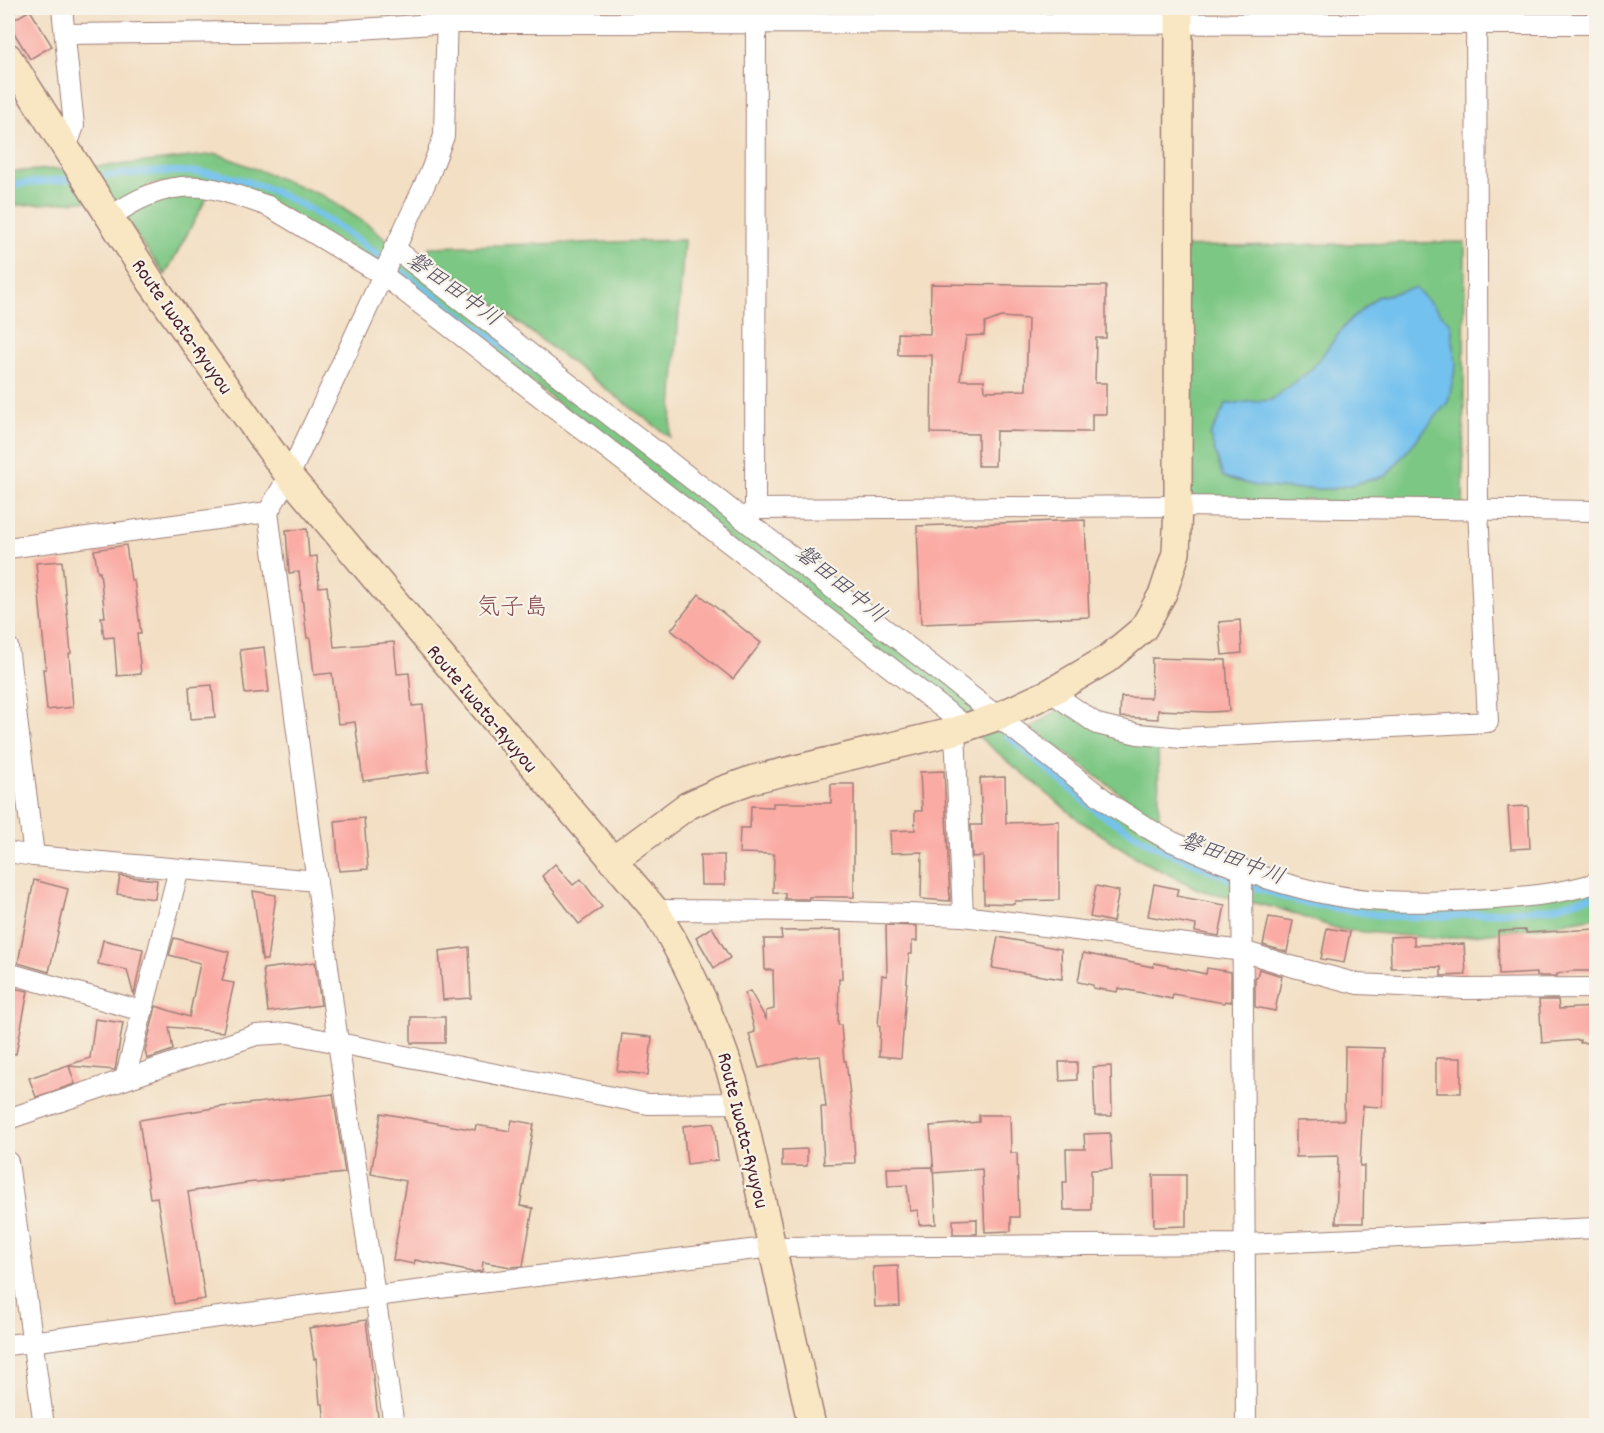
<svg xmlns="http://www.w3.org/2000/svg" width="1604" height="1433" font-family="Dekko,'Klee One',sans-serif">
	<rect width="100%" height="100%" fill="#f7f3e8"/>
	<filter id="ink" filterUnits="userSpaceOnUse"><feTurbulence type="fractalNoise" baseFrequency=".0167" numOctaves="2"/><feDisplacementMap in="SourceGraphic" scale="12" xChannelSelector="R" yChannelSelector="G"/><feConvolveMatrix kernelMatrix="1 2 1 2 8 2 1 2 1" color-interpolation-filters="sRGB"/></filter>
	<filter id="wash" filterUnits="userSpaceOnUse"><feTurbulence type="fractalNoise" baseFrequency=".008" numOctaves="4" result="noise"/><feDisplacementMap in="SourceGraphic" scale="24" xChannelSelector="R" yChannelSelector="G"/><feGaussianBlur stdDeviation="1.35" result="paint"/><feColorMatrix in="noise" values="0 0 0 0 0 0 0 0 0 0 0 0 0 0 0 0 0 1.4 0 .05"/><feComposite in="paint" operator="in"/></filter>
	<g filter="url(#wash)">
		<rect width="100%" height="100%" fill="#f3dfc4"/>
		<g fill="#7dc784" stroke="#647358" stroke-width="1.5">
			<path d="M218,154L324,196L370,226L519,344L1114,807L1279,882L1431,902L1596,881V917L1544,926L1442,939L1342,930L1280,909L1200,890L1140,860L1080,821L962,723L416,291L199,181L150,184L122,208L212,188L165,275L119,211L98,200L8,206V172L118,165Z"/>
			<path d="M684,240L670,437L429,255V247Z"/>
			<path d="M1465,242L1463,509L1186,506L1171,247Z"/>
			<path d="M1068,703L1158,736L1159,822L1031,728Z"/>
		</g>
		<path fill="#73c1ee" stroke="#5e708c" stroke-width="1.5" d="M1415,288L1451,324L1456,365L1448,402L1386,476L1333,489H1290L1255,486L1223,477L1210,436L1226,404L1271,400L1311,370L1347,323L1377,297Z"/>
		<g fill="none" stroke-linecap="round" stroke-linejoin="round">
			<g stroke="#73c1ee" stroke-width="7">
				<path d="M102,176C141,173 182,168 220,175C291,187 358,240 414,281C456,312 498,342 539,373"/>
				<path d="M8,185L70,179"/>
				<path d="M1008,736L1098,812L1155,846L1233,880L1299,902L1385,916L1437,917L1551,908L1596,895"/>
			</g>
		</g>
		<g id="blocks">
			<g fill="#faaba4" fill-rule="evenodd">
				<path d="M30,10L52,46L30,59L8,23Z"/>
				<path d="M931,284L1106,286V338H1096L1095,383H1106V414H1092V432L996,431L995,466H978V434L931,433L932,355H898V333L930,334ZM1001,317L1028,319L1026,390L985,391L984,380H960L966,336L984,335L985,323Z"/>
				<path d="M1085,520L1089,617L921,624L917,526Z"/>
				<path d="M307,529L309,557L317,556L319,587L327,586L334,647L394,642L397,674L409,673L412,706L423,705L429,772L363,781L355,722L338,724L332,673L314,675L310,638H307L299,572L289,573L286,530Z"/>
				<path d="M126,545L131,580H134L141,634H137L141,674L117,676L114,637L104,638L101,617H105L100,572L98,573L94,550Z"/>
				<path d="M62,561L71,653L69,654L73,707L47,710L43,669H46L36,563Z"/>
				<path d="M699,594L761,643L733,679L671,630Z"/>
				<path d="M1240,620L1242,653L1222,655L1219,622Z"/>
				<path d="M264,647L269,692L245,694L240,650Z"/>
				<path d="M1152,658L1226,660L1229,711L1209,712L1158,710V719L1120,717L1121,697L1151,698Z"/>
				<path d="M212,685L215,717L191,719L189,687Z"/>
				<path d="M944,771L950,901L921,899L922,852L891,853L890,831L915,830V811H922L920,772Z"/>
				<path d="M1005,777L1006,823L1059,821V900L1015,901V904L984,903L983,856L972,857L971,825H982L980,778Z"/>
				<path d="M831,784H854V897H809V899H785V893L773,892L774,854L739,853L740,828H750L751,806L773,807V803H831Z"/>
				<path d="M1528,806L1530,848L1511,849L1508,807Z"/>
				<path d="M364,818L368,869L339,871L335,821Z"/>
				<path d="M700,855H724L725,885H701Z"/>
				<path d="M555,864L573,885L581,879L602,907L579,924L542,876Z"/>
				<path d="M120,876L157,880L155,899L117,894Z"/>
				<path d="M34,880L68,889L49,972L18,963Z"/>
				<path d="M1154,884L1178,889L1176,896L1225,905L1219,936L1195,932L1196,925L1148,916Z"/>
				<path d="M1096,886L1119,891L1113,922L1090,917Z"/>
				<path d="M253,891L276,895L267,960H262Z"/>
				<path d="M1269,917L1293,921L1287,952L1263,945Z"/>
				<path d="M886,925L917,926V941H912V954H909L901,1058L879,1056L880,1026H878L882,975L887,976Z"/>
				<path d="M712,927L730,958L714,968L696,937Z"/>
				<path d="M1327,928L1350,932L1344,963L1321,959Z"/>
				<path d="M1596,929V971H1571L1557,974V976H1537V973L1499,975L1498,931L1526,930V933Z"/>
				<path d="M841,930L842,979H839L838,1025H841L844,1061H846L853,1121L855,1163L824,1164L821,1107H826L820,1056L798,1058L759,1068L749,1034L755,1032L745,993L750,991L766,1019V1011L774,1009L773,970H765L764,939H782L781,931Z"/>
				<path d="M1414,936V945L1464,944L1466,975L1441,976V967L1391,968L1390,937Z"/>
				<path d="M998,937L1061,949L1062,979L992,968Z"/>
				<path d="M174,938L229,952L222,981L234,983L223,1032L169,1027L173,1050L147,1059L145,1051L156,1006L189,1017L200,963L169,955Z"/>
				<path d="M103,940L143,949L134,996L127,970L98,964Z"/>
				<path d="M469,947L471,998L443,1000L439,951Z"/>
				<path d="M1083,953L1153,967L1154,963L1206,974L1207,968L1231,972V1002L1225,1001L1224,1003L1173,994L1172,999L1118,988L1117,992L1093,988V985L1078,982Z"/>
				<path d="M315,962L321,1005L268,1012L263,969Z"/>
				<path d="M1259,969L1282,976L1275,1011L1255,1007V977H1257Z"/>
				<path d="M8,987L28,991L16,1054L8,1053Z"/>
				<path d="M1539,1000H1558L1559,1009L1596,1007V1042L1580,1043V1040L1542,1043Z"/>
				<rect x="411" y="1017" width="34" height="26"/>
				<path d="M95,1019L123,1023L115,1070L69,1066L75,1084L36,1097L29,1078L90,1058Z"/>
				<path d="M622,1034L652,1037L648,1075L617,1071Z"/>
				<path d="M1345,1047L1384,1048L1383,1107L1363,1106L1360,1166H1364L1363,1223H1336L1338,1156L1296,1157V1121L1344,1120Z"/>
				<rect x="1436" y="1058" width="25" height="35"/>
				<path d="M1059,1062H1077V1080L1060,1081Z"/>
				<path d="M1111,1066L1112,1116H1095L1093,1067Z"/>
				<path d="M333,1094L345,1173L246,1183L188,1192L205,1299L174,1304L157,1197L150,1198L139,1120L220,1107Z"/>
				<path d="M381,1113L475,1130L476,1125L510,1131L512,1120L534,1124L520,1206L533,1208L523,1266L511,1267L483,1262L482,1271L472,1272L415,1260L414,1264L393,1260L406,1181L371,1174Z"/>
				<path d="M979,1115H1010L1011,1153H1017L1019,1217H1011V1231L985,1232L982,1169L934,1173L930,1126L979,1122Z"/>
				<path d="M714,1123L718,1160L687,1164L683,1126Z"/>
				<path d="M1110,1133L1112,1169L1091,1170V1210H1064L1063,1182H1067L1066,1149H1085L1084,1134Z"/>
				<path d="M807,1149V1166H782V1150Z"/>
				<path d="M933,1167L936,1224L919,1225L918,1210L910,1211L907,1185L888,1186L887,1168Z"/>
				<path d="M1153,1175H1186V1226L1154,1227Z"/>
				<path d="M977,1219V1234H953V1220Z"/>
				<path d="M898,1266L900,1306L875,1307L873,1267Z"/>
				<path d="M366,1320L379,1425H325L323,1404H320L316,1358L314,1359L309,1328Z"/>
			</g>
		</g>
	</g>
	<g filter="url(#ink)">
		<use href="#blocks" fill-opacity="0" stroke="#9e7f78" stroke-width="1.5"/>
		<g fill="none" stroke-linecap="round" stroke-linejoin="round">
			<g stroke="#9e7f78" stroke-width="22">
				<g id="street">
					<path d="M62,8L74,126L66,148"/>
					<path d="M65,34L331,31L448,23L1596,24"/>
					<path d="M109,218C140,195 175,180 214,189C232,193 250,200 268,206L275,210L383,275L967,727"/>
					<path d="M394,248L1114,807C1133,818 1153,833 1173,842C1230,868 1307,895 1369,900C1404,903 1440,902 1475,900C1516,898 1557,895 1596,883"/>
					<path d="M755,509L1178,506L1596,511"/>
					<path d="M268,512L338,1042L394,1426"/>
					<path d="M746,517L755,509L756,8"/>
					<path d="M8,548L268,512L289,476L350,346L430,173L444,136L447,8"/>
					<path d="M8,647L34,856"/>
					<path d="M1051,692L1097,724L1138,734L1182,738L1488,722L1478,509L1476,8"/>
					<path d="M955,731L963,916"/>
					<path d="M8,852L34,856L317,881"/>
					<path d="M1242,869L1246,1426"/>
					<path d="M655,910L824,911L963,916L1243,951L1287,965L1358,984L1464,989L1596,988"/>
					<path d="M8,973L142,1011"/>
					<path d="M125,1079L179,869"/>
					<path d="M8,1119L256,1035L288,1033L648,1104L740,1103"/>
					<path d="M8,1162L44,1426"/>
					<path d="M8,1345L391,1294L773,1247L1246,1244L1596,1228"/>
				</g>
			</g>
			<g stroke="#9e7f78" stroke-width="30">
				<g id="secondary">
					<path d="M8,57L151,282L289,476L655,910C694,972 720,1033 740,1103L812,1426"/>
					<path d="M612,861L687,806L720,791L754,779L955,731L999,716L1051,692L1107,659L1143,629L1163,593L1176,553L1178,506L1179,8"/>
				</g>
			</g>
			<use href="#street" stroke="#fff" stroke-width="20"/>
			<use href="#secondary" stroke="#f9e7c3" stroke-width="27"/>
		</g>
	</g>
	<g text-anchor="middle" stroke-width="4.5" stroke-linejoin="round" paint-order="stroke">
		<g font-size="21" fill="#4a1f2b" stroke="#f7f3e8">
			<text transform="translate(183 326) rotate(55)" y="7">Route Iwata-Ryuyou</text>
			<text transform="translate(483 708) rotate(50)" y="7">Route Iwata-Ryuyou</text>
			<text transform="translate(744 1130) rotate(76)" y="7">Route Iwata-Ryuyou</text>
		</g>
		<g font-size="22" font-style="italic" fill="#565066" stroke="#f7f3e8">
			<text transform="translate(455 288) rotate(36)" y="8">磐田田中川</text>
			<text transform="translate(842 583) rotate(39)" y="8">磐田田中川</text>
			<text transform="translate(1233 857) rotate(21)" y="8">磐田田中川</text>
		</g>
		<g font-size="24" fill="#885055" stroke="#f7f3e8">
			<text x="512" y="614">気子島</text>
		</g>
	</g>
	<rect width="1604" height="1433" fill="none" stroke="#f7f3e8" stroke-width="30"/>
</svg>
